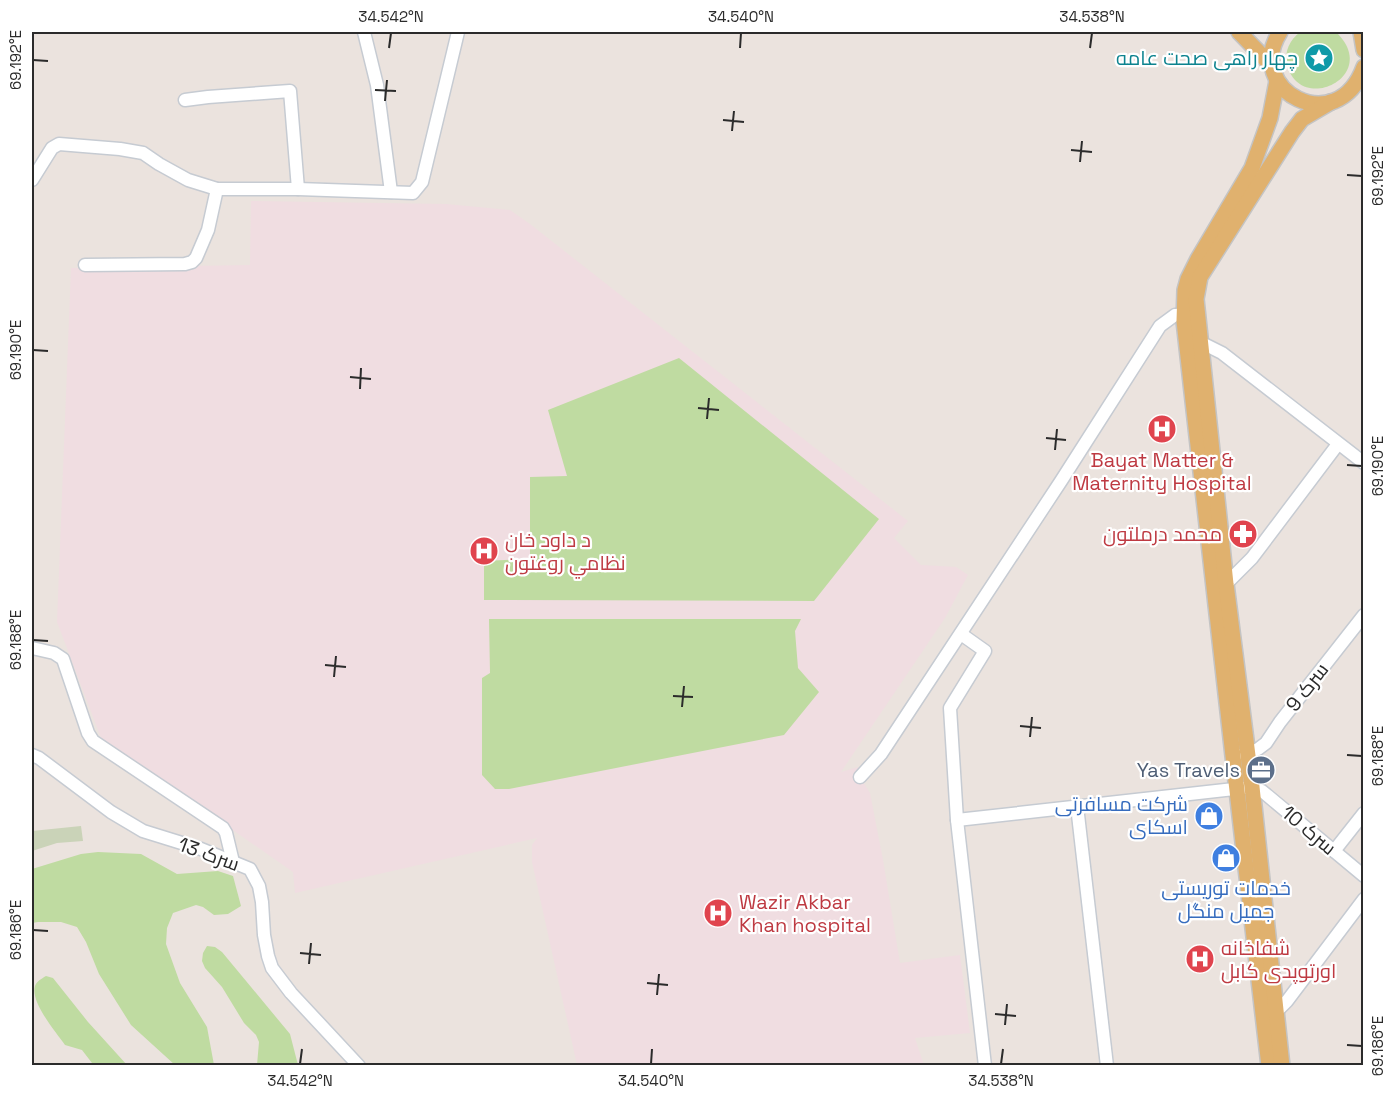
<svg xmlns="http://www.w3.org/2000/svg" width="1395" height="1097" font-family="'Space Grotesk',Cairo,sans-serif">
	<rect width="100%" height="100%" fill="#ebe3de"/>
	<path fill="#f0dde1" d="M251,201L446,204L510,210L530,224L908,521L894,538L921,565L956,567L968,575L945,618L841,772L858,767L860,777L870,793L883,860L900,963L960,955L970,1033L915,1038L924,1065H577L532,862V845L537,838L295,893L293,872L101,738L57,622L71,268L250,265Z"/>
	<g fill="#bfdba1">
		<path d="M1300,32H1336C1382,76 1299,116 1287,64C1284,51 1290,40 1300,32Z"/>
		<path d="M679,358L879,519L814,601L484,600V561L530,559V477L567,476L548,410Z"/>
		<path d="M489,619H801L795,631L798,668L819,692L784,735L509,789H495L482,775V678L490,673Z"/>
		<path d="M98,852L141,854L177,874L218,871L233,876L241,906L228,914L214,915L203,907L196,905L173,913L167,928L166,944L180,983L207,1027L214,1065H175L131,1025L99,974L86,942L77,927L61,922H38L32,923V869L81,854Z"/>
		<path d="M207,946L215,947L222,952L290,1034L298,1065H257L259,1042L256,1035L244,1023L222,987L205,968L202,961L203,953Z"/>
		<path d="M46,976L53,978L88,1022L127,1065H92V1063L82,1050L65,1045C56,1032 30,1002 35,986C37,981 41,979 46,976Z"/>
	</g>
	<path fill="#cad3b8" d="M81,826L83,841L57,843L32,851V831Z"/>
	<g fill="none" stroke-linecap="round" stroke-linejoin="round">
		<g stroke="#c6cbd2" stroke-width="15">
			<g id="minor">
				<path d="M364,32L377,85L391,192"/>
				<path d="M185,100L208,97L290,91L298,189"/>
				<path d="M32,180L52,148L59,144L120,149L143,153L159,164L188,180L217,189H298L413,193L422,182L458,32"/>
				<path d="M85,265L185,264L192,262L196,258L208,230L217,189"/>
				<path d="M1200,342L1222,353L1364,463"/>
				<path d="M1221,585L1226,584L1252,558L1338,444"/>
				<path d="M961,634L985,651L950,708L957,820L985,1066"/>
				<path d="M32,648L54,653L63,659L88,733L93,741L223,828L226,833L233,862"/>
				<path d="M32,755L39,758L111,812L143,831L201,849L250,869L259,886L262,902L264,935L268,956L272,968L291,993L359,1066"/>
				<path d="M1240,755L1248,754L1258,749L1266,743L1280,722L1364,615"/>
				<path d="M860,777L881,754L1061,481L1160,326L1175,315L1192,314"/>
				<path d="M1077,806L1107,1066"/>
				<path d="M957,820L1252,787L1262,791L1364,876"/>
				<path d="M1334,851L1364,813"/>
				<path d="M1270,1014L1276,1012L1287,1001L1364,899"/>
			</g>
		</g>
		<g stroke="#c4c4c4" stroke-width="18">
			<g id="major">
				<path d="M1239,32L1272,66"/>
				<path d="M1280,32C1243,90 1337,141 1364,67"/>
				<path d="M1361,32L1364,50"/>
				<path d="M1269,1066L1233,756L1184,321L1185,290L1188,279L1198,259L1252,168L1270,118L1277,81"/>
				<path d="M1282,1066L1252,787L1226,584L1196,299L1200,277L1292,132L1302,119L1331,102"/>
			</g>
		</g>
		<use href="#minor" stroke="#fff" stroke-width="12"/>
		<use href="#major" stroke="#e0b16e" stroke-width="15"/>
	</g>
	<path fill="none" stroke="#2b2b2b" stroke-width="2" d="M389,48L391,33M740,48L741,33M1090,48L1092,33M33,60L48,61M375,90L396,91M385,101L387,80M723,120L744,122M732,131L734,111M1071,150L1092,152M1080,162L1082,141M1347,175L1362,176M33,350L48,351M350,377L371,379M360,389L361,368M698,408L719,410M707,419L709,398M1046,438L1066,440M1055,450L1057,429M1347,465L1362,466M33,640L48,641M325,665L346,667M334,677L336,656M673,696L693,697M682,707L684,686M1020,726L1041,728M1030,737L1032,717M1347,755L1362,756M33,930L48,931M300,953L321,955M309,964L311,943M647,983L668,985M657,995L659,974M995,1014L1016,1016M1005,1025L1007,1004M1347,1045L1362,1046M300,1064L302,1049M651,1064L652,1049M1001,1064L1003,1049"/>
	<defs>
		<g id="sight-disc" transform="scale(1.5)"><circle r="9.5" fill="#0f9aa8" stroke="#fff"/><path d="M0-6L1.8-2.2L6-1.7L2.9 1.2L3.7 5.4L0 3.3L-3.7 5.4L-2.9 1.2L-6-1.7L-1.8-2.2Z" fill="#fff"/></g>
		<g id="hospital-disc" transform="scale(1.5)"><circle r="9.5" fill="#e0444e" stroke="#fff"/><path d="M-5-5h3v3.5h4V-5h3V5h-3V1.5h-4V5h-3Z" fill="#fff"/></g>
		<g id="pharmacy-disc" transform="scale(1.5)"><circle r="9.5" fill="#e0444e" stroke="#fff"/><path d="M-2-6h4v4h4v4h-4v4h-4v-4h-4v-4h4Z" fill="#fff"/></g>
		<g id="office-disc" transform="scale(1.5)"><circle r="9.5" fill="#5c6f8a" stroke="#fff"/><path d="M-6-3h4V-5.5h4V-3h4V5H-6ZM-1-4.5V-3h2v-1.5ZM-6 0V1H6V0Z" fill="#fff"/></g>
		<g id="shop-disc" transform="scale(1.5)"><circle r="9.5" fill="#3f7fe0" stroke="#fff"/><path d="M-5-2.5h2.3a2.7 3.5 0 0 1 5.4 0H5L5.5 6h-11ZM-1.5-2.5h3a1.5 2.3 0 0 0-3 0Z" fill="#fff"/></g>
	</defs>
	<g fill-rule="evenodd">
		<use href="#sight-disc" x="1319" y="58"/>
		<use href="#hospital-disc" x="1162" y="429"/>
		<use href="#pharmacy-disc" x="1243" y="534"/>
		<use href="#hospital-disc" x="484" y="551"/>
		<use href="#office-disc" x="1261" y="770"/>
		<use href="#shop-disc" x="1209" y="816"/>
		<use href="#shop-disc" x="1226" y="858"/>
		<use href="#hospital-disc" x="718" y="913"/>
		<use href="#hospital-disc" x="1200" y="959"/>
	</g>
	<g text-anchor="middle" stroke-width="4.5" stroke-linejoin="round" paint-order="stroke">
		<g font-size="20" fill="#0d838f" stroke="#fff" text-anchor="end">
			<text x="1298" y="65">چهار راهی صحت عامه</text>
		</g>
		<g font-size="20" fill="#be3a42" stroke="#fff" text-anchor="start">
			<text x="1162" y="467" text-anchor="middle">Bayat Matter &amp;<tspan x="1162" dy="23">Maternity Hospital</tspan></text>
			<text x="1222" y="541" text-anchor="end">محمد درملتون</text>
			<text x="505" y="547">د داود خان<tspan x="505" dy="23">نظامي روغتون</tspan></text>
			<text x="739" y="909">Wazir Akbar<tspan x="739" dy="23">Khan hospital</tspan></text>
			<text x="1221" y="955">شفاخانه<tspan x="1221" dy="23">اورتوپدی کابل</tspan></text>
		</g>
		<g font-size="20" fill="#2b2b2b" stroke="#fff">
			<text transform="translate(1307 687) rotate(-52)" y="7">سرک 9</text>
			<text transform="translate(1309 830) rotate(40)" y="7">سرک 10</text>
			<text transform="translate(209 854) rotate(20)" y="7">سرک 13</text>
		</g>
		<g font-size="20" fill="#4e5e75" stroke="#fff" text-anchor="end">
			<text x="1240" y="777">Yas Travels</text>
		</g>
		<g font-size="20" fill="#366cbe" stroke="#fff" text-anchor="end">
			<text x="1188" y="811">شرکت مسافرتی<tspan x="1188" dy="23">اسکای</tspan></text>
			<text x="1226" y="895" text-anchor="middle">خدمات توریستی<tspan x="1226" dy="23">جمیل منگل</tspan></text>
		</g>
	</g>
	<rect width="1395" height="1097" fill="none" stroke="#ffffff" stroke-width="66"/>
	<rect x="33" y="33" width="1329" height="1031" fill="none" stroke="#2b2b2b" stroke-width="2"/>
	<g font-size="15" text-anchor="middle" fill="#2b2b2b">
		<text x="391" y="22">34.542°N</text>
		<text x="741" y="22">34.540°N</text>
		<text x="1092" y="22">34.538°N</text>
		<text transform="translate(16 60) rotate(-90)" y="5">69.192°E</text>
		<text transform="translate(1378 176) rotate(-90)" y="5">69.192°E</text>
		<text transform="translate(16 350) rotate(-90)" y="5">69.190°E</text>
		<text transform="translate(1378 466) rotate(-90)" y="5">69.190°E</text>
		<text transform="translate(16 640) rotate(-90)" y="5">69.188°E</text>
		<text transform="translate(1378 756) rotate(-90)" y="5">69.188°E</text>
		<text transform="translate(16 930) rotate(-90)" y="5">69.186°E</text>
		<text transform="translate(1378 1046) rotate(-90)" y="5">69.186°E</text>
		<text x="300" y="1086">34.542°N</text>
		<text x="651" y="1086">34.540°N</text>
		<text x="1001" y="1086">34.538°N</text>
	</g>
</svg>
